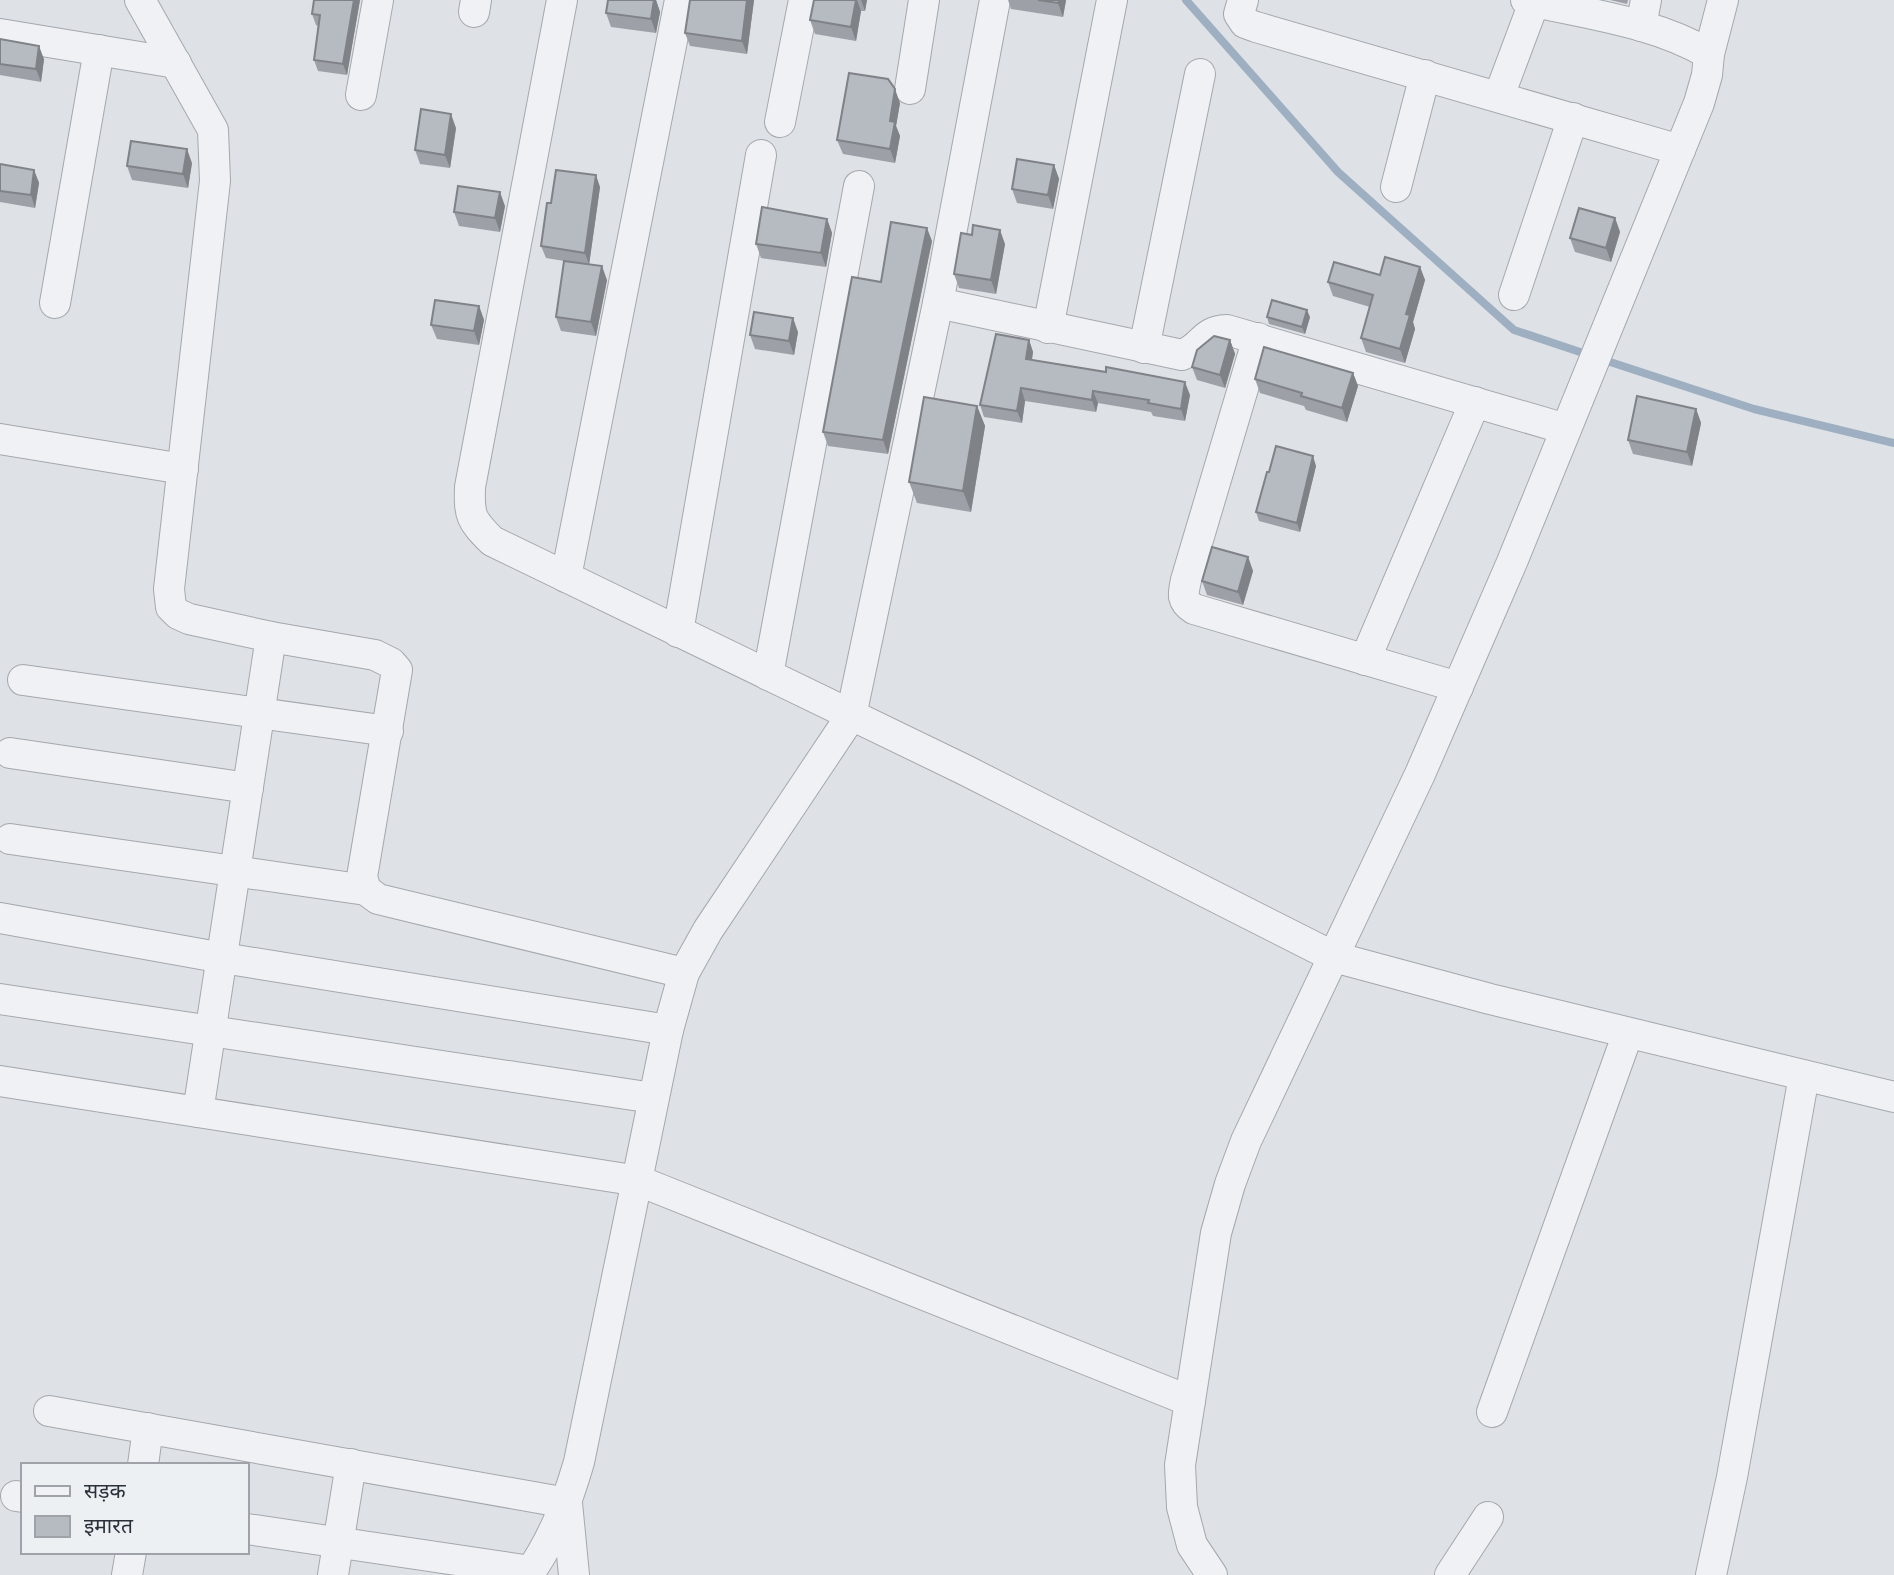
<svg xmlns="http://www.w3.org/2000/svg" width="1894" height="1575" font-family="Lato,'Noto Sans Devanagari',sans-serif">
	<rect width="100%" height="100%" fill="#dee1e5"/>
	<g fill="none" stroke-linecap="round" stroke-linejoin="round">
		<g stroke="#9dafc1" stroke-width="8">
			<path d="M1186,0L1338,172L1514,330L1589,355"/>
			<path d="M1601,359L1754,409L1894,443"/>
		</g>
		<g stroke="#a4a8ae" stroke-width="32">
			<g id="minor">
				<path d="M140,0L213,130L215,181L169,589L171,607L178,614L189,619L271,637L375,655L391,663L397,670L362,877L366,890L378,899L684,973"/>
				<path d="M562,0L470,487C469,516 471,520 492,541L965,770L1334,957L1490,999L1894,1097"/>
				<path d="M1243,0L1239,14L1245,23L1256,27L1680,150"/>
				<path d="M474,12L476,0"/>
				<path d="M1641,26L1646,0"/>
				<path d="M0,34L176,63"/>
				<path d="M1709,54L1723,0"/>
				<path d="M910,89L924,0"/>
				<path d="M361,95L378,0"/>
				<path d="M1499,96L1535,0"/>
				<path d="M780,122L804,0"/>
				<path d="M1396,187L1425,75"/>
				<path d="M1514,295L1573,118"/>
				<path d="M55,303L99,50"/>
				<path d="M938,303L1182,355C1204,347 1201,331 1227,330L1566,429"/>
				<path d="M1048,328L1112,0"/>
				<path d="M1258,338L1186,580C1183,594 1181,601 1194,609L1458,687"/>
				<path d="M1144,348L1200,74"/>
				<path d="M0,439L183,469"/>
				<path d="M566,577L680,0"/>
				<path d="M678,632L761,155"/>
				<path d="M1365,660L1475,402"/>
				<path d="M768,675L859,186"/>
				<path d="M23,680L388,731"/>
				<path d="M10,753L248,788"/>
				<path d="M10,839L366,890"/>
				<path d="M0,918L223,958L668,1030"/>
				<path d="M0,999L653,1098"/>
				<path d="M0,1081L639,1181L1190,1401"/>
				<path d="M198,1112L271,637"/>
				<path d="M49,1411L567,1503L574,1575"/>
				<path d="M1492,1412L1628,1033"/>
				<path d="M143,1465L148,1428"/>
				<path d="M16,1496L23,1497"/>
				<path d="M247,1529L531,1571"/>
				<path d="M127,1575L131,1552"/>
				<path d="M333,1575L351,1464"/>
				<path d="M528,1575C553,1540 567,1503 579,1462L668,1030L684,973L708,930L851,716L938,303L995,0"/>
				<path d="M1212,1575L1192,1545L1182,1507L1180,1465L1216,1233L1230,1184L1246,1141L1420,774L1512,562L1699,103L1707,75L1709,54C1655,22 1587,14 1526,0"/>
				<path d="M1450,1575L1488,1517"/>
				<path d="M1711,1575L1732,1477L1804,1076"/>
			</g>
		</g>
		<use href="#minor" stroke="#f0f1f4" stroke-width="30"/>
	</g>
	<g fill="#9da0a6">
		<path d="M360,0L347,75L318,71L314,60L318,26L316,25L312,14Z"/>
		<path d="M608,0H656L660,12L656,33L611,27L606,13Z"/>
		<path d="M690,0H754L747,54L690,46L685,33Z"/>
		<path d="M814,0H867L865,11H861L856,41L815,34L810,20Z"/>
		<path d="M1008,0H1066L1063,17L1011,9Z"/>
		<path d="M1610,0H1628L1627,4Z"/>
		<path d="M0,39L44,59L41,82L0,75Z"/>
		<path d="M900,103L896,126L900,136L895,163L843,154L837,140Z"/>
		<path d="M456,128L450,168L420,164L415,150Z"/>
		<path d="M192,163L188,188L132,180L127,166Z"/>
		<path d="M0,164L34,170L39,183L35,208L0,202Z"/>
		<path d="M1054,165L1059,179L1053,209L1017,203L1012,189Z"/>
		<path d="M600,187L589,265L546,258L541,246L551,203Z"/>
		<path d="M505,206L500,232L459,226L454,212Z"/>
		<path d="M1615,218L1620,232L1611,262L1575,252L1570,238Z"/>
		<path d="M827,219L832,233L826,267L761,258L756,244Z"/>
		<path d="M932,241L888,454L828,446L823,432L881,282Z"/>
		<path d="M1005,244L996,294L959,288L954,274Z"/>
		<path d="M1420,267L1425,280L1413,322L1415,329L1405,363L1366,352L1361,338L1370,307L1333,296L1328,282L1380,275Z"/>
		<path d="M607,280L596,336L561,331L556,317Z"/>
		<path d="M479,306L484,320L479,345L437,339L431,325Z"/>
		<path d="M1267,317H1310L1305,334L1269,324Z"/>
		<path d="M798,332L794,355L755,349L750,335Z"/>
		<path d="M1029,340L1033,352L1032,360L1190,395L1185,421L1153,416L1151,412L1098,403L1096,412L1025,401L1022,423L984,417L980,405Z"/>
		<path d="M1230,340L1235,354L1225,388L1197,380L1192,367Z"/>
		<path d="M1353,373L1358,386L1347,422L1306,410L1304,406L1260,393L1255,379Z"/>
		<path d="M977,406L985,426L971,512L917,503L909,482Z"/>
		<path d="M1696,409L1701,423L1692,466L1633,454L1628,440Z"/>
		<path d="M1316,466L1300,532L1259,521L1256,512L1269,472Z"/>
		<path d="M1248,557L1253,571L1243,605L1207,595L1202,581Z"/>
	</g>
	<g fill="#7f8287">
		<path d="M354,0H360L347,75L343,64Z"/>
		<path d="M654,0H656L660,12L656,33L651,19Z"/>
		<path d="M747,0H754L747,54L742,41Z"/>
		<path d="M856,0H857L861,11L856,41L851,27Z"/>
		<path d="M861,0H867L865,11Z"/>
		<path d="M1059,0H1066L1063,17L1058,3Z"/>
		<path d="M39,46L44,59L41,82L36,69Z"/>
		<path d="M895,89L900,103L896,126L900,136L895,163L890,149V121Z"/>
		<path d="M451,114L456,128L450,168L445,155Z"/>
		<path d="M187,149L192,163L188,188L183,174Z"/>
		<path d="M1054,165L1059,179L1053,209L1048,195Z"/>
		<path d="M34,170L39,183L35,208L31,195Z"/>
		<path d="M596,175L600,187L589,265L585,253Z"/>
		<path d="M500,192L505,206L500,232L495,218Z"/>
		<path d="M1615,218L1620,232L1611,262L1606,248Z"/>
		<path d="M827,219L832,233L826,267L821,253Z"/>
		<path d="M927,228L932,241L888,454L883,440Z"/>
		<path d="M1000,230L1005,244L996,294L991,280Z"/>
		<path d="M602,266L607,280L596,336L591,322Z"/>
		<path d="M1420,267L1425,280L1413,322L1415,329L1405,363L1400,349L1406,314Z"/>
		<path d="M479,306L484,320L479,345L474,331Z"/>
		<path d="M1307,310L1310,317L1305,334L1302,327Z"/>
		<path d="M793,318L798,332L794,355L789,341Z"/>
		<path d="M1029,340L1033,352L1030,371L1026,359Z"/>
		<path d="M1230,340L1235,354L1225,388L1220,375Z"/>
		<path d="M1353,373L1358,386L1347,422L1342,408Z"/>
		<path d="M1185,382L1190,395L1185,421L1181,409Z"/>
		<path d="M1021,388L1025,401L1022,423L1017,411Z"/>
		<path d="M1093,391L1098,403L1096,412L1092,400Z"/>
		<path d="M977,406L985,426L971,512L963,491Z"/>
		<path d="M1696,409L1701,423L1692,466L1687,452Z"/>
		<path d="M1313,456L1316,466L1300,532L1297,523Z"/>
		<path d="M1248,557L1253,571L1243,605L1238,592Z"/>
	</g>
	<g fill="#b6bac1" stroke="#7f8287" stroke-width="2">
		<path d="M314,0H354L343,64L314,60L320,15L312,14Z"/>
		<path d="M608,0H654L651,19L606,13Z"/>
		<path d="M690,0H747L742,41L685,33Z"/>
		<path d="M814,0H856L851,27L810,20Z"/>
		<path d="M1038,0H1059L1058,3Z"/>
		<path d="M0,39L39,46L36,69L0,64Z"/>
		<path d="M849,73L888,79L895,89L890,121L895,122L890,149L837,140Z"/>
		<path d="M421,109L451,114L445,155L415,150Z"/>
		<path d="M131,141L187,149L183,174L127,166Z"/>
		<path d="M1017,159L1054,165L1048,195L1012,189Z"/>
		<path d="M0,164L34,170L31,195L0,191Z"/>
		<path d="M556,170L596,175L585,253L541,246L547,203H551Z"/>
		<path d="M458,186L500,192L495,218L454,212Z"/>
		<path d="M762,207L827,219L821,253L756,244Z"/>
		<path d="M1579,208L1615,218L1606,248L1570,238Z"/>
		<path d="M891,222L927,228L883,440L823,432L852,277L881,282Z"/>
		<path d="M973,225L1000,230L991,280L954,274L961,233L972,235Z"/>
		<path d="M1385,257L1420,267L1406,314L1410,315L1400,349L1361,338L1373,295L1328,282L1334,262L1380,275Z"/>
		<path d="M564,261L602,266L591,322L556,317Z"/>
		<path d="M435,300L479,306L474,331L431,325Z"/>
		<path d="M1272,300L1307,310L1302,327L1267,317Z"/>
		<path d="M754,312L793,318L789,341L750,335Z"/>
		<path d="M996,334L1029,340L1026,359L1106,372V367L1185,382L1181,409L1148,403L1149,400L1093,391L1092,400L1021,388L1017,411L980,405Z"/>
		<path d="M1214,336L1230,340L1220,375L1192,367L1197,350Z"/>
		<path d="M1264,347L1353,373L1342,408L1301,396L1302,393L1255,379Z"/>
		<path d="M1637,396L1696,409L1687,452L1628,440Z"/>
		<path d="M924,397L977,406L963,491L909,482Z"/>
		<path d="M1276,446L1313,456L1297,523L1256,512L1267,472H1269Z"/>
		<path d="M1212,547L1248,557L1238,592L1202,581Z"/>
	</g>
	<rect x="21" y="1463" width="228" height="91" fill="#edf0f3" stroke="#9fa3a9" stroke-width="2"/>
	<rect x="35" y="1486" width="35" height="10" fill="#f0f1f4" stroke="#9fa3a9" stroke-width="2"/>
	<text x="84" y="1498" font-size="21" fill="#29303a">सड़क</text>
	<rect x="35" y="1516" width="35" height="21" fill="#b6bac1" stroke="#9fa3a9" stroke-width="2"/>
	<text x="84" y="1533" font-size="21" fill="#29303a">इमारत</text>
</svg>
